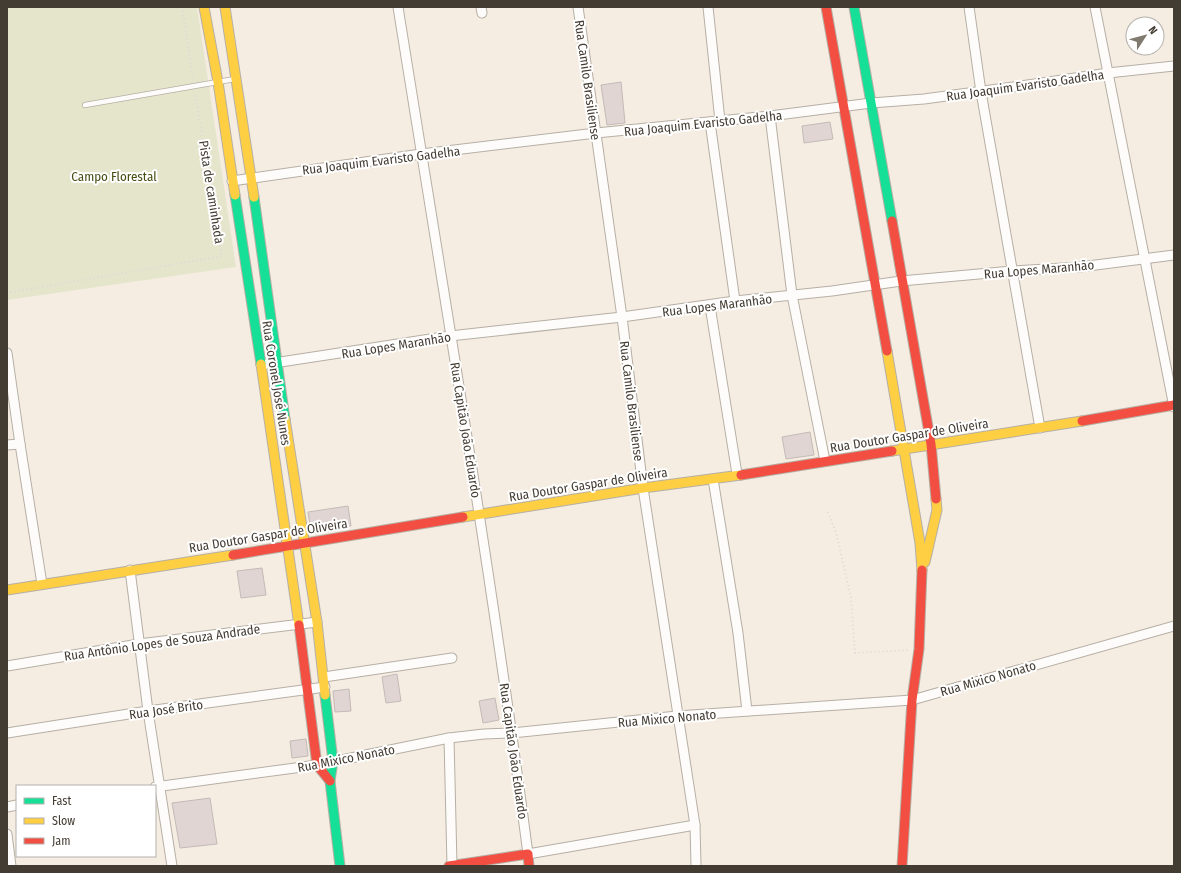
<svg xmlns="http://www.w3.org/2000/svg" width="1181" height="873" font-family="'Fira Sans Condensed',sans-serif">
	<rect width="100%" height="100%" fill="#f5ede1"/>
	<path fill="#e5e5cc" d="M7,7H197L236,267L7,300Z"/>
	<g fill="#e1d5d3" stroke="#c4bab7">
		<path d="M621,82L625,123L607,125L601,85Z"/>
		<path d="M830,122L833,139L804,143L802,126Z"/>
		<path d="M810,432L814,455L786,459L782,437Z"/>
		<path d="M348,506L351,526L311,532L308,512Z"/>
		<path d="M262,568L266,595L241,598L237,571Z"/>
		<path d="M397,674L401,701L386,703L382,677Z"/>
		<path d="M349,689L351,711L335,712L333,691Z"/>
		<path d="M495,698L499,720L483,723L479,701Z"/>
		<path d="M306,739L308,756L292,758L290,741Z"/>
		<path d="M210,798L217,844L180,848L172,803Z"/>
	</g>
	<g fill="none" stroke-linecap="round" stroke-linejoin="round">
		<g stroke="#b6afa5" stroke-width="6">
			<path id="lane" d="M85,105L235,79"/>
		</g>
		<g stroke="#b6afa5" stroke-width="11">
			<g id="street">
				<path d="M398,7C443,289 491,571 528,854L695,825"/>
				<path d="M481,7L482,13"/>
				<path d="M578,7L622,317L643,488L695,825L696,866"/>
				<path d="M708,7L720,121"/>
				<path d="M969,7L981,92L1040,428"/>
				<path d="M1095,7L1174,407"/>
				<path d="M770,116L792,295L825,461"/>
				<path d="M710,122L735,301"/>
				<path d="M232,181L421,154L596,133L770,116L871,103L924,99L1042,83L1108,73L1174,66"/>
				<path d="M710,306L737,474"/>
				<path d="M7,353L20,444L42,584"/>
				<path d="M261,365L450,336L622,317L735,301L832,291L901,281L1012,271L1080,267L1174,255"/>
				<path d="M7,445L20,444"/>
				<path d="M713,479L738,633L747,711"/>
				<path d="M130,570L148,711L172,866"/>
				<path d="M7,666L139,644L317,622"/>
				<path d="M324,677L452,658"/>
				<path d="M7,733L148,711L325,687"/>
				<path d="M449,738L452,865"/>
				<path d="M155,787L317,765L449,738L484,734L512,733L677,716L912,700L1174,626"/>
				<path d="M7,807L17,805"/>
				<path d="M7,834L11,866"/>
			</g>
		</g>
		<g stroke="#b6afa5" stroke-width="11">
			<g id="fast">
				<path d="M854,7L892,221"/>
				<path d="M235,195L261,364"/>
				<path d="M254,197L285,419"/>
				<path d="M325,695L333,761L330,781L340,866"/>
			</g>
		</g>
		<g stroke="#b6afa5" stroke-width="11">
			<g id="slow">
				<path d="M204,7L218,82L235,195"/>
				<path d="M225,7L254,197"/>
				<path d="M887,351L920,543L922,570"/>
				<path d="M261,364L299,625"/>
				<path d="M285,419L317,622L325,695"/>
				<path d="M892,451L1082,421"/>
				<path d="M463,517L643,488L741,475"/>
				<path d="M925,562L937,510L936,499"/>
				<path d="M7,590L233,555"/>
			</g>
		</g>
		<g stroke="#b6afa5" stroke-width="11">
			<g id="jam">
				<path d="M826,7L887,351"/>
				<path d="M892,221L931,444L936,499"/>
				<path d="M1082,421L1174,405"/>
				<path d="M741,475L892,451"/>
				<path d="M233,555L463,517"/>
				<path d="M299,625L317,765L330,781"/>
				<path d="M449,866L528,854L529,866"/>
				<path d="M902,866L912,700L919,649L922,570"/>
			</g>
		</g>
		<g stroke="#dcd9d6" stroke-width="2" stroke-dasharray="1 3" stroke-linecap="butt">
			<path d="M182,7L193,79"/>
			<path d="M7,293L222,256L195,93"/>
			<path d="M828,512L836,533L851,597L855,653L908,650"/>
		</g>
		<use href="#lane" stroke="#fefcfa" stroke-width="4.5"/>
		<use href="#street" stroke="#fefcfa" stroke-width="9"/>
		<use href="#fast" stroke="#16e098" stroke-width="9"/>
		<use href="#slow" stroke="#ffcf43" stroke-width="9"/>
		<use href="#jam" stroke="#f24e42" stroke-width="9"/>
	</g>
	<g text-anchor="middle" stroke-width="4" stroke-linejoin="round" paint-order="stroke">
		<g font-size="13" fill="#433c32" stroke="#fff">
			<text transform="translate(588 80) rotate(82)" y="5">Rua Camilo Brasiliense</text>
			<text transform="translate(1025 85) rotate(-8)" y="5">Rua Joaquim Evaristo Gadelha</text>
			<text transform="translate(703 123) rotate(-6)" y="5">Rua Joaquim Evaristo Gadelha</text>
			<text transform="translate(381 160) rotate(-7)" y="5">Rua Joaquim Evaristo Gadelha</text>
			<text transform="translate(212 192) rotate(81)" y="5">Pista de caminhada</text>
			<text transform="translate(1039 269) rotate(-5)" y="5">Rua Lopes Maranhão</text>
			<text transform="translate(717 305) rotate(-7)" y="5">Rua Lopes Maranhão</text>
			<text transform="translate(396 345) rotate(-9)" y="5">Rua Lopes Maranhão</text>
			<text transform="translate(277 383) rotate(81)" y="5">Rua Coronel José Nunes</text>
			<text transform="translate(632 401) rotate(83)" y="5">Rua Camilo Brasiliense</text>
			<text transform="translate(466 430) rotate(81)" y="5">Rua Capitão João Eduardo</text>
			<text transform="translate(909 435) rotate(-9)" y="5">Rua Doutor Gaspar de Oliveira</text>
			<text transform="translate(588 484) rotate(-9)" y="5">Rua Doutor Gaspar de Oliveira</text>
			<text transform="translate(268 535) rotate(-9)" y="5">Rua Doutor Gaspar de Oliveira</text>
			<text transform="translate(162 642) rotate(-8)" y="5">Rua Antônio Lopes de Souza Andrade</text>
			<text transform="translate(988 678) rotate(-16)" y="5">Rua Mixico Nonato</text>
			<text transform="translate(166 709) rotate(-8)" y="5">Rua José Brito</text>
			<text transform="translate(667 718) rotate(-5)" y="5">Rua Mixico Nonato</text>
			<text transform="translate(514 751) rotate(82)" y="5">Rua Capitão João Eduardo</text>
			<text transform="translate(346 758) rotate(-11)" y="5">Rua Mixico Nonato</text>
		</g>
		<g font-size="13" fill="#474f14" stroke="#fff">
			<text x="114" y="181">Campo Florestal</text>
		</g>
	</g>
	<rect width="1181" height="873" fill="none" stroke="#433c32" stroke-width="16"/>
	<rect x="16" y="785" width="140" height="72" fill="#ffffff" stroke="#b4b1ad"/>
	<rect x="24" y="798" width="20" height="6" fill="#16e098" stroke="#b4b1ad"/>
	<text x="52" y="805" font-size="12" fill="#433c32">Fast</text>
	<rect x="24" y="818" width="20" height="6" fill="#ffcf43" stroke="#b4b1ad"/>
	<text x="52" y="825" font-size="12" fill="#433c32">Slow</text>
	<rect x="24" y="838" width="20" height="6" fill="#f24e42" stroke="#b4b1ad"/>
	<text x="52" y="845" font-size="12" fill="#433c32">Jam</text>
	<g transform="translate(1145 36) rotate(54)"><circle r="19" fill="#ffffff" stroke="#b4b1ad"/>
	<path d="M0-3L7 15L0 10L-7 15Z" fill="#817a6f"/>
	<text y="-6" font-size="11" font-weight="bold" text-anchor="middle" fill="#433c32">N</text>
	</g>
</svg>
